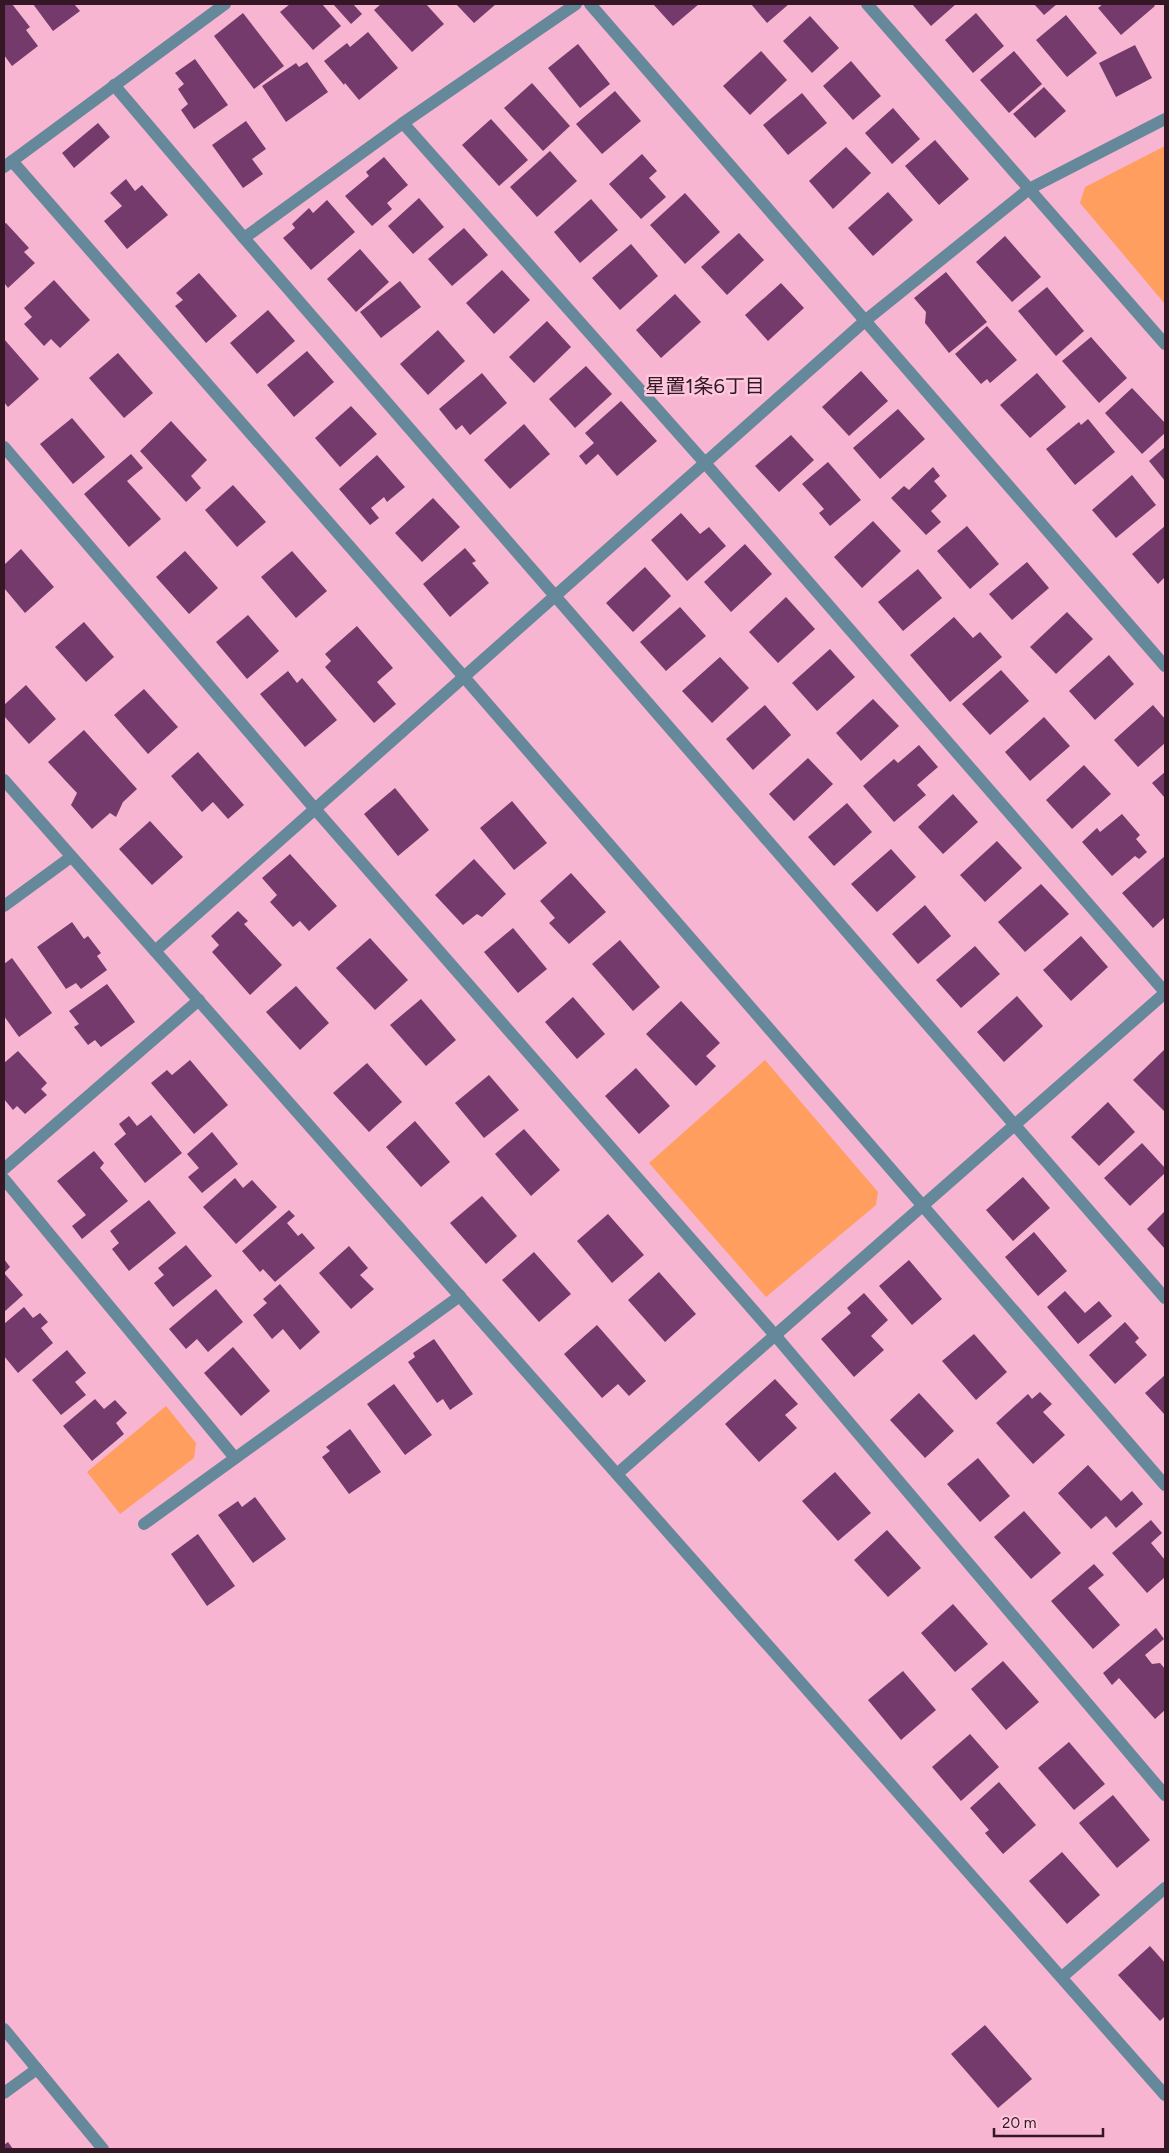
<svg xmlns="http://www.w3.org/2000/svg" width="1169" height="2153" font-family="Figtree,'Noto Sans JP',sans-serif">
	<rect width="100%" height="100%" fill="#f8b5d1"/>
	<g fill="#ff9e5f">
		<path d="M1165,146V304L1080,203L1085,187Z"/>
		<path d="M765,1060L878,1192L876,1205L766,1297L649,1163Z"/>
		<path d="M166,1406L196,1443L194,1458L120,1514L87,1472Z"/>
	</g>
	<g fill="#743a6c">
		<path d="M4,4H12L30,27L26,30L38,46L12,66L4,55Z"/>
		<path d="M33,4H74L80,11L53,31Z"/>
		<path d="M290,4H322L341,26L313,50L280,12Z"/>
		<path d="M333,4H353L362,14L351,24Z"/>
		<path d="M381,4H426L444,24L412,52L374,10Z"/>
		<path d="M456,4H496L474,23Z"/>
		<path d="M653,4H699L673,26Z"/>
		<path d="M751,4H789L767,23Z"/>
		<path d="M912,4H956L931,26Z"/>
		<path d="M1034,4H1057L1044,15Z"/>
		<path d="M1103,4H1153L1155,6L1121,35L1098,8Z"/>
		<path d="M243,13L284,66L254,89L214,36Z"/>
		<path d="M976,13L1004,46L973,73L945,40Z"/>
		<path d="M1066,15L1097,53L1067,77L1036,40Z"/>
		<path d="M810,16L839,48L812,73L783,41Z"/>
		<path d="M368,32L398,68L359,100L345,83L344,85L324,61L347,43L350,47Z"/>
		<path d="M578,44L610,84L580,108L548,68Z"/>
		<path d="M1135,45L1152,78L1116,97L1099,63Z"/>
		<path d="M761,51L787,80L750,115L723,86Z"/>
		<path d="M1014,51L1042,84L1009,113L980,80Z"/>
		<path d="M195,59L228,105L194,129L181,110L188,104L178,89L184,84L175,73Z"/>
		<path d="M851,61L881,96L853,120L823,86Z"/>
		<path d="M307,62L328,92L286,122L262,86L296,63L299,67Z"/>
		<path d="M532,83L570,126L543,151L504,108Z"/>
		<path d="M1044,87L1066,111L1035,138L1013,114Z"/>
		<path d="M615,91L641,121L602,154L576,124Z"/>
		<path d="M802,93L827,123L788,155L763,125Z"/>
		<path d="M893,108L920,139L892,164L865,133Z"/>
		<path d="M491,119L528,160L499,186L462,145Z"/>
		<path d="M246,121L266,149L252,159L263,174L243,188L212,145Z"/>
		<path d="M98,123L110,137L74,168L62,153Z"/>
		<path d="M935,140L969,179L939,205L905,166Z"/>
		<path d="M846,147L871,173L833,209L809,181Z"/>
		<path d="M550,151L577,181L537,217L510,187Z"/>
		<path d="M642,154L657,171L649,178L666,197L641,219L609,184Z"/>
		<path d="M384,157L408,185L387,203L392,209L372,226L345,196L369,176L366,172Z"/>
		<path d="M126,179L135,191L142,185L168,215L127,249L104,221L122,206L110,193Z"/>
		<path d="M888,192L913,220L873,256L848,228Z"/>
		<path d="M685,193L720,232L685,264L650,225Z"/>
		<path d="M419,198L444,227L413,254L388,226Z"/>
		<path d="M591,199L618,230L580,263L554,232Z"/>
		<path d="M327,200L355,232L311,270L283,238L295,228L292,224L309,208L313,213Z"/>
		<path d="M6,223L29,248L24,252L35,263L8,288L4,283V224Z"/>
		<path d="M464,228L488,255L452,286L428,259Z"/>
		<path d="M739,233L764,260L727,295L701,267Z"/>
		<path d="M1005,236L1041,277L1012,302L976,262Z"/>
		<path d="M631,244L658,276L620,310L592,278Z"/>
		<path d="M360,249L389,282L356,312L327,279Z"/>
		<path d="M502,270L530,300L494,334L466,303Z"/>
		<path d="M946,272L987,322L949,353L925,323L926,312L914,298Z"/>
		<path d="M199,273L237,316L206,343L175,306L183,300L176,293Z"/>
		<path d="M54,280L90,320L60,348L51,339L44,346L24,324L32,317L24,308Z"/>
		<path d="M400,281L421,307L381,338L360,312Z"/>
		<path d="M781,283L804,308L768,341L745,315Z"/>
		<path d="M1047,287L1084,331L1056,356L1018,311Z"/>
		<path d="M675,294L701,322L661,358L636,330Z"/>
		<path d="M268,310L295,341L257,374L230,343Z"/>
		<path d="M547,321L571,347L534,383L509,357Z"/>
		<path d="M987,326L1017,360L990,383L987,379L981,384L955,354Z"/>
		<path d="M438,330L465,361L428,395L400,364Z"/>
		<path d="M1091,337L1127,378L1099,403L1062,361Z"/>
		<path d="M4,339L39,379L8,407L4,402Z"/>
		<path d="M307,351L334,382L294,417L267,385Z"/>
		<path d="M118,353L153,393L124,418L89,378Z"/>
		<path d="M586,366L612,394L575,428L549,399Z"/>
		<path d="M861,371L888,401L849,436L822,407Z"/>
		<path d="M482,373L507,403L470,435L462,425L456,430L439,409Z"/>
		<path d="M1037,373L1066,407L1030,438L1000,405Z"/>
		<path d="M1132,388L1165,423V433L1142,454L1105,413Z"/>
		<path d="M621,401L657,441L617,476L598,454L586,465L579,456L594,443L585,433Z"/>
		<path d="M351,406L377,434L340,467L315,438Z"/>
		<path d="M898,409L925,439L880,479L853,448Z"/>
		<path d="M72,418L105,457L73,484L40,444Z"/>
		<path d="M1088,419L1115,452L1075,485L1046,449L1079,422L1081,425Z"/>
		<path d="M171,421L207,460L191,476L201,488L186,502L140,451Z"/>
		<path d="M524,424L550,454L510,489L484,460Z"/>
		<path d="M791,435L814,460L779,492L755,466Z"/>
		<path d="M1165,447V481L1149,461Z"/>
		<path d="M131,454L143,468L127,481L161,519L129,547L84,494Z"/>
		<path d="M377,455L405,487L387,502L384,497L371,508L379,518L370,525L339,489Z"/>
		<path d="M828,462L861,500L830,526L819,513L824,509L802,484Z"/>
		<path d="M933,467L940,476L934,481L947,496L931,511L941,522L926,535L891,498L904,486L909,490Z"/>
		<path d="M1132,475L1156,505L1116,538L1092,510Z"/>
		<path d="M233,485L266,522L237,547L205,510Z"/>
		<path d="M433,498L460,527L422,562L395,533Z"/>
		<path d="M681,513L700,534L709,527L726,546L687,581L651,540Z"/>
		<path d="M873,521L901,551L862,588L834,557Z"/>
		<path d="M967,526L999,564L970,589L937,551Z"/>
		<path d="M1165,526V577L1158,584L1132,554Z"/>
		<path d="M745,544L772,574L731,612L704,582Z"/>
		<path d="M465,548L476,561L472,563L489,583L450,617L423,584Z"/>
		<path d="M21,549L54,587L25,613L4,588V565Z"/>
		<path d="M185,551L218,588L189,614L156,577Z"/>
		<path d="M292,551L327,591L296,618L261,577Z"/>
		<path d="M1027,562L1049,588L1012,620L989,594Z"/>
		<path d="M645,567L671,596L633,632L606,603Z"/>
		<path d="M918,569L942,598L903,631L878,602Z"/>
		<path d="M786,597L815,629L778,663L749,632Z"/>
		<path d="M680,607L706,636L666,671L640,642Z"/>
		<path d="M1067,612L1093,639L1056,674L1030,647Z"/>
		<path d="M248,615L279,651L247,679L216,642Z"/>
		<path d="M954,617L973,638L980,632L1002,657L950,702L910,655Z"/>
		<path d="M84,622L114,657L86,682L55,647Z"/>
		<path d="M357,626L393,668L377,682L396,704L374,723L325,667L331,661L325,654Z"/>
		<path d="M830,649L855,677L817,711L792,683Z"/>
		<path d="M1109,655L1134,684L1095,720L1069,691Z"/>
		<path d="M720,657L749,688L712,723L682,691Z"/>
		<path d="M1001,670L1029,701L990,735L962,704Z"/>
		<path d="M288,671L297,683L302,678L337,720L305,747L260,694Z"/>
		<path d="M26,685L56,719L29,744L4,716V705Z"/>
		<path d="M144,689L178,727L148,754L114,715Z"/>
		<path d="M873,699L899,726L861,761L836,733Z"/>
		<path d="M765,705L791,735L753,770L726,739Z"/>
		<path d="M1153,705L1165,719V743L1138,767L1114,740Z"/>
		<path d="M1044,717L1070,746L1030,781L1005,752Z"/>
		<path d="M84,730L137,789L123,802L116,817L110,813L92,829L71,805L77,793L48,762Z"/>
		<path d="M919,745L938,767L917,785L926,795L894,822L863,786L894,759L898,763Z"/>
		<path d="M198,752L244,805L228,819L213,802L202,812L171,776Z"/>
		<path d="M808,758L833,784L794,821L769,794Z"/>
		<path d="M1084,765L1111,794L1072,829L1046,800Z"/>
		<path d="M1165,772V798L1152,783Z"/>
		<path d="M395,788L429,830L398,856L364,814Z"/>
		<path d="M953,794L978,822L943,854L918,827Z"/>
		<path d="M512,801L547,843L514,870L480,828Z"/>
		<path d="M847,803L872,832L834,866L808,837Z"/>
		<path d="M1122,814L1140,835L1136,839L1147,852L1139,859L1135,856L1112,876L1082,842L1097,828L1100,832Z"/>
		<path d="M150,821L183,857L152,885L119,849Z"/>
		<path d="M997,841L1022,868L985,902L960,875Z"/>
		<path d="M891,849L916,877L877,912L851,884Z"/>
		<path d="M290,854L337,906L309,931L300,921L293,927L270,902L277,895L262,878Z"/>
		<path d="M1165,856V917L1153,928L1122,893Z"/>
		<path d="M474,859L506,894L482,917L477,914L463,925L435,895Z"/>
		<path d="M571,873L606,912L569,944L549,923L555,918L540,901Z"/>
		<path d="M1041,884L1069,914L1025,952L998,922Z"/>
		<path d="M925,905L951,936L918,964L892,934Z"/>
		<path d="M238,911L248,921L244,924L282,965L250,995L212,952L219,945L211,936Z"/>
		<path d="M72,922L84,939L88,936L101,953L97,956L107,970L81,989L76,983L66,989L37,947Z"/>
		<path d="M513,928L547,969L518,993L484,952Z"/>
		<path d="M1081,936L1108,967L1071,1001L1043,970Z"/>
		<path d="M370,938L408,980L375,1010L336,968Z"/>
		<path d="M620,940L660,987L633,1011L592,964Z"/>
		<path d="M975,946L1000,974L961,1008L936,980Z"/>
		<path d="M12,958L52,1013L19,1037L4,1016V964Z"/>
		<path d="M107,984L135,1022L101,1047L95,1040L88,1045L74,1027L79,1024L69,1011Z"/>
		<path d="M296,986L329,1023L300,1050L266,1012Z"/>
		<path d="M1017,996L1043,1026L1004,1062L977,1032Z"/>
		<path d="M573,997L605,1034L577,1059L545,1022Z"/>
		<path d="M421,999L456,1040L426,1066L390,1025Z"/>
		<path d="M681,1001L720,1043L706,1056L716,1066L696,1086L646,1034Z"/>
		<path d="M1165,1049V1109L1164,1111L1133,1080Z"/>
		<path d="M18,1051L47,1083L41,1089L47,1095L25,1114L17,1106L13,1110L4,1099V1063Z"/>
		<path d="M190,1060L228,1105L194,1134L151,1083L167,1070L172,1075Z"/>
		<path d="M367,1063L402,1102L369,1132L333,1093Z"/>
		<path d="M636,1068L670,1106L639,1134L605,1096Z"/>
		<path d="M489,1075L519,1110L484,1138L455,1103Z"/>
		<path d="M1108,1102L1135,1132L1099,1166L1071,1137Z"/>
		<path d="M151,1115L182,1153L145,1183L114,1144L126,1134L119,1124L129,1116L137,1126Z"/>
		<path d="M415,1121L450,1162L421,1187L386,1147Z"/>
		<path d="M524,1129L560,1170L531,1196L495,1154Z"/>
		<path d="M212,1132L238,1164L202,1193L188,1177L199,1168L187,1154Z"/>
		<path d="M1142,1143L1165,1168V1173L1130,1206L1104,1178Z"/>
		<path d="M94,1151L104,1163L100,1168L128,1201L82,1239L72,1226L86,1215L57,1181Z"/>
		<path d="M1023,1177L1050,1208L1013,1241L986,1210Z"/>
		<path d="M235,1178L243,1188L252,1180L277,1207L236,1244L203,1207Z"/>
		<path d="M482,1196L517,1236L486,1264L450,1223Z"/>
		<path d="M149,1200L176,1233L129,1271L112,1249L119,1243L110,1231Z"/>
		<path d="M289,1210L295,1216L287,1223L298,1236L302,1233L315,1248L275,1282L263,1269L260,1272L242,1251Z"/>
		<path d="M1165,1211V1249L1147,1229Z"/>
		<path d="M608,1214L644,1255L612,1283L577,1241Z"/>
		<path d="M1034,1232L1067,1271L1038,1296L1005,1257Z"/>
		<path d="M186,1245L212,1276L173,1307L154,1283L164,1275L158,1268Z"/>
		<path d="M349,1246L368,1268L360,1275L374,1289L351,1309L319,1273Z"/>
		<path d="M534,1252L571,1294L539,1322L502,1280Z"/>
		<path d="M4,1259L10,1267L4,1273Z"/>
		<path d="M909,1260L942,1299L912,1325L879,1286Z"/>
		<path d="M659,1272L696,1314L665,1342L628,1300Z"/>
		<path d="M4,1273L23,1295L4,1312Z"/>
		<path d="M280,1284L320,1332L300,1350L283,1329L272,1339L253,1315L267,1303L263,1299Z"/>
		<path d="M216,1289L243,1322L208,1352L197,1339L186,1349L169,1329Z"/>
		<path d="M1065,1291L1085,1313L1099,1301L1112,1316L1078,1344L1047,1307Z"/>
		<path d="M864,1293L888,1320L871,1336L884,1350L854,1377L821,1339L851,1313L847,1308Z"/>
		<path d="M24,1307L33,1318L40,1313L48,1322L41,1328L53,1343L18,1373L4,1356V1324Z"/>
		<path d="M1125,1322L1139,1338L1135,1342L1147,1355L1115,1384L1089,1355Z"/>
		<path d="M597,1325L646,1381L629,1396L618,1384L602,1398L564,1354Z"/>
		<path d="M974,1334L1007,1372L976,1400L942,1361Z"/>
		<path d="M434,1339L473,1394L450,1410L443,1399L437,1403L408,1362L415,1357L413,1353Z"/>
		<path d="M233,1347L270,1391L241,1416L204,1373Z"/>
		<path d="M67,1350L86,1373L75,1382L86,1395L61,1415L32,1380Z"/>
		<path d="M1165,1375V1415L1145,1393Z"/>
		<path d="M775,1379L798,1404L785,1415L797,1428L759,1462L725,1424Z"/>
		<path d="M394,1384L432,1435L405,1455L367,1404Z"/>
		<path d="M1040,1392L1052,1404L1043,1412L1065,1435L1033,1464L996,1423L1028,1394L1032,1399Z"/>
		<path d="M919,1393L954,1431L925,1458L890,1420Z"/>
		<path d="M95,1399L104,1409L115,1400L127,1413L116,1423L124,1434L92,1461L63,1426Z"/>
		<path d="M350,1429L381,1472L349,1494L322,1457L330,1451L326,1447Z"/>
		<path d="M978,1458L1010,1496L980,1522L947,1484Z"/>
		<path d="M1088,1465L1121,1501L1132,1491L1143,1504L1116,1528L1106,1516L1091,1529L1058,1493Z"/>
		<path d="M835,1472L871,1513L838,1541L802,1501Z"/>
		<path d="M255,1497L286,1539L253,1563L218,1515L238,1501L242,1507Z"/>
		<path d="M1024,1511L1061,1553L1031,1579L994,1537Z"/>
		<path d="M1151,1520L1162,1533L1151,1543L1165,1560V1577L1147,1593L1112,1553Z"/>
		<path d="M887,1530L921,1568L888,1597L854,1560Z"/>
		<path d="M198,1534L235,1586L207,1606L171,1554Z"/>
		<path d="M1094,1564L1104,1575L1088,1588L1120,1625L1093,1649L1051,1601Z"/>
		<path d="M953,1604L988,1644L955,1672L921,1633Z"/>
		<path d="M1156,1628L1164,1639L1145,1655L1152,1664L1160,1663L1165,1669V1710L1155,1719L1119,1678L1112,1685L1103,1673Z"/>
		<path d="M1003,1661L1039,1702L1006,1730L971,1689Z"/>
		<path d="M903,1671L936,1710L901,1740L868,1700Z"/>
		<path d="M970,1734L999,1767L961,1801L932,1767Z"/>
		<path d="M1069,1742L1105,1784L1074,1810L1038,1768Z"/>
		<path d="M999,1782L1036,1825L1003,1854L985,1833L989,1830L970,1808Z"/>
		<path d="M1113,1795L1150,1840L1117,1868L1079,1823Z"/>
		<path d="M1062,1852L1100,1895L1067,1924L1029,1881Z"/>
		<path d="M1150,1946L1165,1963V2016L1160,2021L1118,1975Z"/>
		<path d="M985,2025L1032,2079L998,2108L951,2054Z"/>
		<path d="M8,2142L13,2149H4V2145Z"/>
	</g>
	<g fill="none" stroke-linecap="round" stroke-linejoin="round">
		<g stroke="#66889b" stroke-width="12">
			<path d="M590,4L1165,666"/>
			<path d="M867,4L1165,344"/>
			<path d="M114,85L244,238L1165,1298"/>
			<path d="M403,123L705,463L1165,992"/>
			<path d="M12,161L464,677L1165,1485"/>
			<path d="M4,167L225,4"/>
			<path d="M244,238L403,123L576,4"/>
			<path d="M4,447L315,809L774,1334L1165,1795"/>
			<path d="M4,780L1165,2095"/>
			<path d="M4,906L71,857"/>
			<path d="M155,951L866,320L1029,189L1165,119"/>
			<path d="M4,1169L199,1000"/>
			<path d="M4,1179L235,1458"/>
			<path d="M617,1474L1165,993"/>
			<path d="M144,1524L460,1296"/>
			<path d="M1062,1977L1165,1888"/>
			<path d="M4,2029L103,2149"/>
			<path d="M4,2093L37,2069"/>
		</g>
	</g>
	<g text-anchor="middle" stroke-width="5" stroke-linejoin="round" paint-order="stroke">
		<g font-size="20" fill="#351624" stroke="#fbc8dc">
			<text x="705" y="393">星置1条6丁目</text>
		</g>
	</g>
	<rect width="1169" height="2153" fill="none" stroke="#351624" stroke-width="10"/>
	<path d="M994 2128v8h109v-8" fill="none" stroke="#351624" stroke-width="2.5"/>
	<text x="1002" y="2128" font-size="15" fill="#351624" stroke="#fbc8dc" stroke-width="4" paint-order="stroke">20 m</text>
</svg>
